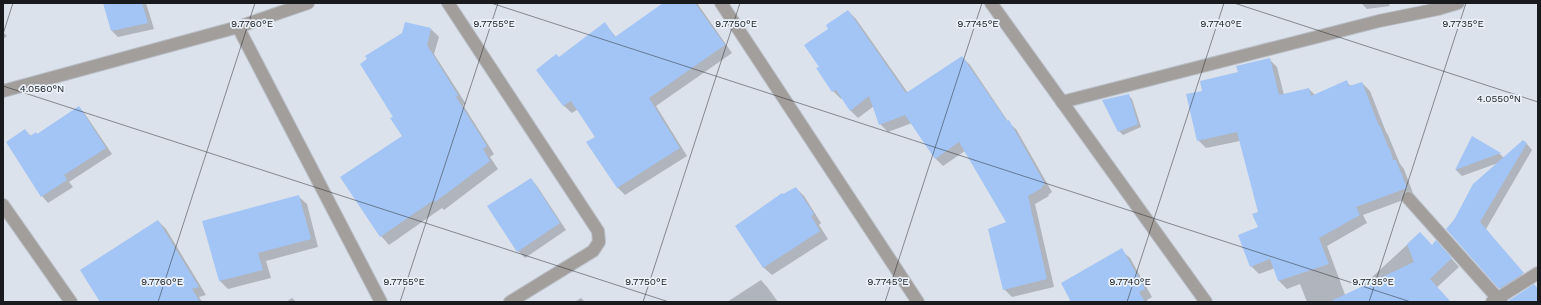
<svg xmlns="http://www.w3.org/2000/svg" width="1541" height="305" font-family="'Work Sans',sans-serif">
	<rect width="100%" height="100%" fill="#dce2eb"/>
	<g fill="#0003">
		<path d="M104,3H146L154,29L118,37L112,31Z"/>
		<path d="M665,3H697L732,53L656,106L687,156L625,195L617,187L596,137L578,109L572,113L564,106L537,70L559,58L605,24L616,37Z"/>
		<path d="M1361,3H1388L1390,6L1367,9Z"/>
		<path d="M848,11L856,19L908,93L962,57L970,65L1009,123L1016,129L1052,192L1048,195L1049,196L1035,204L1054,287L1012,297L1004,289L1007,222L965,151L943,166L935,158L912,123L888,132L880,124L874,106L858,118L850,110L842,98L841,99L833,91L821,67L829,29Z"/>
		<path d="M431,29L439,37L434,54L466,104L463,105L494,154L490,157L498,169L444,210L442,208L389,245L381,236L342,178L403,137L394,117Z"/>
		<path d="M3,32L7,36L3,39Z"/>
		<path d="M1269,59L1277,67L1284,95L1309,89L1316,96L1346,82L1351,86L1362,83L1370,91L1386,132L1388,135L1400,164L1404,169L1414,196L1363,215L1367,223L1327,246L1347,300L1420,233L1432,246L1444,250L1459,267L1421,302H1307L1300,284L1287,289L1279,281L1275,268L1259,274L1251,266L1259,228V213L1240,141L1206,148L1198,140L1203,92Z"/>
		<path d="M1128,95L1132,99L1141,127L1123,135L1119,131Z"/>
		<path d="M79,107L85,114L112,154L69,182L73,187L48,203L42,196L25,130L31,136L37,135Z"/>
		<path d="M1473,138L1500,154L1504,158L1526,143L1532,150L1486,229L1527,281L1506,294L1447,229L1498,163L1462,176L1456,170Z"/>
		<path d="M531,179L537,186L566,230L525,258L518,251Z"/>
		<path d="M796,188L804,196L821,223L819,225L828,239L772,275L763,267L782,195Z"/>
		<path d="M298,196L307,204L318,247L266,261L271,278L228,289L220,281L204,222Z"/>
		<path d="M158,221L166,229L206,295L199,297L202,302H102Z"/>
		<path d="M1121,250L1130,258L1152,297L1147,300L1148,302H1073Z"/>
		<path d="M761,280L768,288L778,302H727Z"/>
		<path d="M292,298L296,302H286Z"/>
		<path d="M581,298L585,302H575Z"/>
	</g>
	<g fill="#a3c5f5">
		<path d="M103,3H142L148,23L111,31Z"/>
		<path d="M663,3H695L725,45L649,98L680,148L617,188L586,142L595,137L571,101L563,106L536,70L556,54L559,57L605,22L615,37Z"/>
		<path d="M848,10L906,93L962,56L1007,121L1009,120L1045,184L1041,187L1042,188L1028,196L1047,279L1003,290L988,229L1006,222L959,142L935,159L905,115L879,125L869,96L850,111L836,90L832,92L816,68L819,67L804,45L828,29L826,25Z"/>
		<path d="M405,22L431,28L427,45L458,95L456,97L487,146L483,149L490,161L435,202L434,200L380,237L340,177L402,136L390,118L393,117L360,64L367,59L365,56L402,33Z"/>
		<path d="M1270,58L1279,95L1309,88L1311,96L1347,80L1349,86L1362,82L1379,126H1380L1389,149H1390L1393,160H1396L1407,188L1356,207L1360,215L1319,238L1329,264L1278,281L1270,259L1250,267L1238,235L1258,227L1252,214L1258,212L1237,132L1197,141L1186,94L1202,91L1200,81L1238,72L1236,66Z"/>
		<path d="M1129,94L1138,124L1118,132L1102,100Z"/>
		<path d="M79,106L106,148L64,175L67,180L41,197L6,142L25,129L30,136L36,132L37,134Z"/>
		<path d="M1472,136L1501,153L1455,170Z"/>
		<path d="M1523,140L1527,143L1480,222L1524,273L1499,289L1446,229L1454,220L1473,184Z"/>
		<path d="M531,178L560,223L517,252L487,206Z"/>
		<path d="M796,187L814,214L811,216L820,231L763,268L735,226L782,193L783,194Z"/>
		<path d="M299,195L311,239L258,253L263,270L219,281L202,221Z"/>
		<path d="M158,220L199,287L192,289L200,302H100L80,270Z"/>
		<path d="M1420,232L1432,245L1436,240L1452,258L1430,279L1451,302H1329L1414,262L1407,244Z"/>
		<path d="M1122,248L1145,289L1139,292L1145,302H1071L1061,283Z"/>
		<path d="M1534,284L1538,289V302H1508V301Z"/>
	</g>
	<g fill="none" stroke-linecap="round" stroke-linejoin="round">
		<g stroke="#b9bec6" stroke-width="14">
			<g id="minor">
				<path d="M448,3L598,231L599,242L593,251L510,302"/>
				<path d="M721,3L918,302"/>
				<path d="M991,3L1206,302"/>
				<path d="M238,27L381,302"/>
				<path d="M3,91L238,27L308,3"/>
				<path d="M1062,102L1379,21L1438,9L1458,3"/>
				<path d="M1408,198L1501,302"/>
				<path d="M3,205L71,302"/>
				<path d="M1492,302L1538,273"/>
			</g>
		</g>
		<use href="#minor" stroke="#a29e9c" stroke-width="12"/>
	</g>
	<path fill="none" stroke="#181a1d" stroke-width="1" stroke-opacity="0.45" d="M491,3L1411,302M1234,3L1538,102M3,34L13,3M3,86L669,302M158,302L255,3M400,302L498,3M643,302L740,3M885,302L982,3M1127,302L1224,3M1369,302L1466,3"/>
	<g font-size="10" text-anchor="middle" fill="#181a1d" stroke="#e9f0f8" stroke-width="3.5" stroke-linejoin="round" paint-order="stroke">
		<text x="252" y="27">9.7760°E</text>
		<text x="494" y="27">9.7755°E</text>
		<text x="736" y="27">9.7750°E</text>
		<text x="978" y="27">9.7745°E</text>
		<text x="1221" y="27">9.7740°E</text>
		<text x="1463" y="27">9.7735°E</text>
		<text x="42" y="92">4.0560°N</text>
		<text x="1499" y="102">4.0550°N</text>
		<text x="162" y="285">9.7760°E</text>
		<text x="404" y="285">9.7755°E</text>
		<text x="646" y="285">9.7750°E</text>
		<text x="888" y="285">9.7745°E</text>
		<text x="1130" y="285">9.7740°E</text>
		<text x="1373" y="285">9.7735°E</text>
	</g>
	<rect width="1541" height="305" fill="none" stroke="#181a1d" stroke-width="8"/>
</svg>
